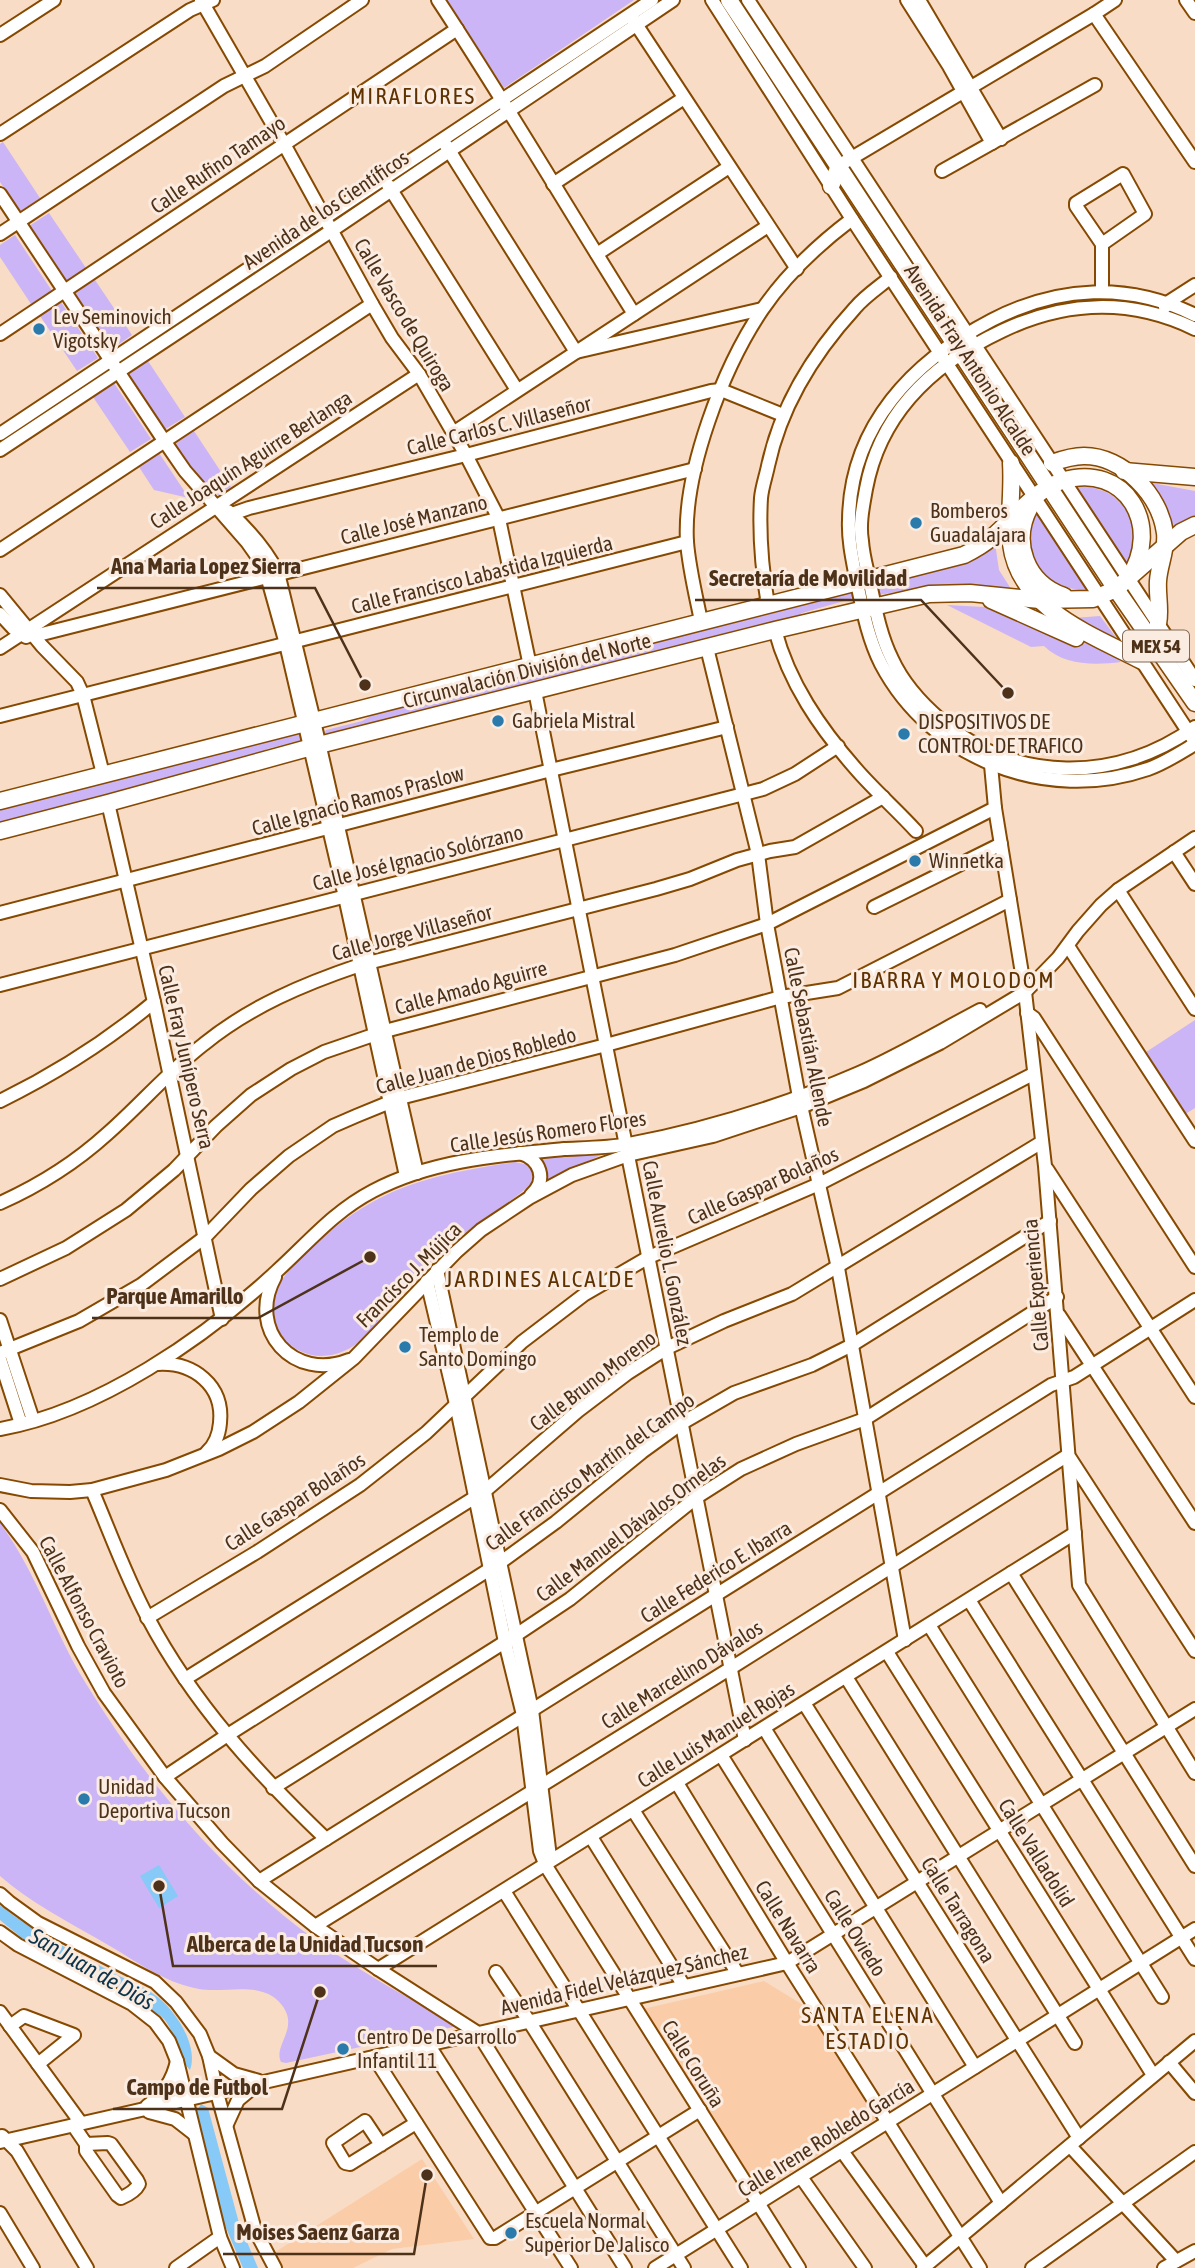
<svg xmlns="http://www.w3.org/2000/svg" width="1195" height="2268" font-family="'Asap Condensed',sans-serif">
	<rect width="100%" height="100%" fill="#f9dcc5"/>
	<g fill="#fbcca8">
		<path d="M764,1981L808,2008L877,2118L758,2193L643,2009Z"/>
		<path d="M422,2159L474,2239L392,2249L353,2268H281L272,2254Z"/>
	</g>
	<g fill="#cbb5f6">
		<path d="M447,0H634L504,88Z"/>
		<path d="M3,142L40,198L20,212L0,182V144Z"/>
		<path d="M49,213L86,268L66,282L29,226Z"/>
		<path d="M15,235L52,291L31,304L0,257V245Z"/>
		<path d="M95,280L132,335L112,349L75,293Z"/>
		<path d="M61,302L98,358L77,371L40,316Z"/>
		<path d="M148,361L185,417L164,430L127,375Z"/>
		<path d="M114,383L151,439L130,452L93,397Z"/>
		<path d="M194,431L231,487L218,495L192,472L173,445Z"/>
		<path d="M159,453L189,498L154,490L139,467Z"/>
		<path d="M1152,483L1195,491V516L1170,533L1167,507Z"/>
		<path d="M1083,486C1095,488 1105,490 1114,497C1135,512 1142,545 1126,566L1074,487Z"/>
		<path d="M1037,512L1089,591C1042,589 1018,555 1037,512Z"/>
		<path d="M995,543L999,570L1013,592L933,586L878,595L877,590L910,577L969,560Z"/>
		<path d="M850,592L853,595L851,599L802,613L795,619L325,738L323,735L326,730L362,721L378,712Z"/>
		<path d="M947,605L984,607L1107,651L1121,662C1095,665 1064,666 1044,646L1031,647Z"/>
		<path d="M1100,616L1121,644L1073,618Z"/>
		<path d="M300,733L303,738L302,740L267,749L255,757L0,823V809Z"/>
		<path d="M1195,1020V1108L1182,1116L1143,1054Z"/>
		<path d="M603,1154L545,1182L538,1159Z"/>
		<path d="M515,1162L528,1165L533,1174L530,1185C508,1205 480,1220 458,1239C440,1254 422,1269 407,1287C399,1296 392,1306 383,1315C372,1328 360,1345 344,1351C296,1372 252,1321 283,1278C292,1265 306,1254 317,1243C380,1185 433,1175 515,1162Z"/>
		<path d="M0,1523C37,1573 53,1630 85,1682C145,1781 222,1873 317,1941C362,1973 411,1999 458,2026L286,2063L281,2062C272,2044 305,2025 276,1999C258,1984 230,1991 209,1990C200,1990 191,1987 183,1985C155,1976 128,1956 103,1942C67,1921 31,1903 0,1876Z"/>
	</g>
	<g fill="#87c9f7">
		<path d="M159,1865L178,1896L159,1908L140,1876Z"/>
		<path d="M0,1905C35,1934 77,1953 117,1975C130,1981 144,1987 155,1995C175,2009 199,2046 190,2070C176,2056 177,2034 164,2019C161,2016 155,2012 150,2009L28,1943L0,1920Z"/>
		<path d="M201,2104L208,2108L239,2223L258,2268H243L224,2223L195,2114Z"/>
	</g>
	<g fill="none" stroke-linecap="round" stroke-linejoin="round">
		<g stroke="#864901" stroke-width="16">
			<g id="minor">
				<path d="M201,0L284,144L372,304L392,338L419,374L466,455L499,519L530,666"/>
				<path d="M438,0C506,103 568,209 634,314"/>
				<path d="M712,0L852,219L1193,739"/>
				<path d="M748,0L1195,680"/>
				<path d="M907,0L949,66L992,143"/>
				<path d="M919,0L1001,139"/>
				<path d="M1186,0L1195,13"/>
				<path d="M1094,14L1195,162"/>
				<path d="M632,18L797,269"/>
				<path d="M0,35L54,0"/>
				<path d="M0,134L190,10L213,0"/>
				<path d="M445,144L576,352L762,309"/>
				<path d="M845,162L1094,14L1115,0"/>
				<path d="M942,171L1095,85"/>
				<path d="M553,184L684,98"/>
				<path d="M388,185L517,390"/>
				<path d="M0,194L165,442L185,471L247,542L259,559L267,576L286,644L345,897L406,1176"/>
				<path d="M0,234L224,86L265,66L362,0"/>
				<path d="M597,254L729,167"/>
				<path d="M1102,291V244L1076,206V203L1123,174L1145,214L1102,244"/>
				<path d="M1165,307L1167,303L1195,285"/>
				<path d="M1195,315C1128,282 1058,286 992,320C913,361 850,426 849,520C848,541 853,562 857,583C863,611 868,638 881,664C931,759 1046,804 1148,769C1165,763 1180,753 1195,744"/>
				<path d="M1195,329C1131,298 1065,301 1002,331C934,363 880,413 866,489C863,506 859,524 862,541C863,557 868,572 871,588C876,612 881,637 892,659C903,683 921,703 941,720C1016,784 1116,783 1195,727"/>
				<path d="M0,334L457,29"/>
				<path d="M453,433L768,226"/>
				<path d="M0,434L652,0"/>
				<path d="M0,450L331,231L673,0"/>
				<path d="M228,511C248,529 266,549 278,573L314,721L417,1173"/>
				<path d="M226,516L249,508L466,455L711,391L721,390L783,415"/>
				<path d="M0,550L372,304"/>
				<path d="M0,595L42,646L77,682L83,695L103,774"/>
				<path d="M768,605C762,570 759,533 761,498C762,487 766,476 768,466C781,405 813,354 855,308C865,296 879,287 891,277"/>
				<path d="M0,614L13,628L26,637"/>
				<path d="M701,621C696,596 689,568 687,542C683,472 723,368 762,310C785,276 819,244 852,219"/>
				<path d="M775,630C789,683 820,728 856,769C875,791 897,810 916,831"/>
				<path d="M21,634L34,636L695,469"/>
				<path d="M0,648L419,374"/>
				<path d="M707,648L758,854L767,924L799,1097L838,1268L905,1640"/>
				<path d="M535,691L745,1740"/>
				<path d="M0,716L687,542"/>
				<path d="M991,765L995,808L1025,992L1045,1166L1079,1585L1195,1773"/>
				<path d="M108,803L154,1002L222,1319"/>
				<path d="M1174,852L1195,884"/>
				<path d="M1118,890L1195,1009"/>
				<path d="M874,907L1001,844"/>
				<path d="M0,913L551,770L727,727"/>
				<path d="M1068,946L1195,1141"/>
				<path d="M0,985L763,789L795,774L838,746"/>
				<path d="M1027,1013L1034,1018L1195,1267"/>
				<path d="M0,1101C55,1074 107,1041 154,1002"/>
				<path d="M520,1153C540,1159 548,1180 531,1195"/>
				<path d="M1047,1169L1195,1397"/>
				<path d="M0,1203C38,1186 75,1163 107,1134C140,1105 169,1071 204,1044C251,1006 304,984 360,965L656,889L690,879L737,860L770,851L795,847L883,797"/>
				<path d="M437,1270L532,1710L550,1857"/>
				<path d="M275,1277C246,1330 294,1382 349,1360"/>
				<path d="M0,1279L66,1248L126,1210L174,1170L216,1126L251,1095L291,1069L324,1052L385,1031L675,955L767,924L995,808"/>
				<path d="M427,1281L456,1404L505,1642L523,1715L540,1851L546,1866L799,2268"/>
				<path d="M1059,1315L1195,1523"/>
				<path d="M0,1320L33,1420"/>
				<path d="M0,1353L79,1321L141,1285L205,1237L251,1189L289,1156L333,1126L356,1116L400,1098L606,1045L781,997L838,988L1010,900"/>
				<path d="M0,1359L21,1424"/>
				<path d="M158,1364C193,1362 224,1385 220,1423C219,1434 216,1444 207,1452"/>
				<path d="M0,1429C98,1412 205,1338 277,1271C309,1242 333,1212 373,1191C431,1160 500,1155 564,1149C585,1148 608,1148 629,1144C708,1129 785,1105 859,1073C900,1055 940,1031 980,1010"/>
				<path d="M1070,1458L1195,1651"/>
				<path d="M0,1485L31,1491L70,1492L92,1490L166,1470L219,1449L253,1432L299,1402L354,1358L456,1252L481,1230L529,1198L572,1175L628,1155L713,1136L801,1107L864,1081L940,1043L1025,992L1058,958L1078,931L1101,905L1118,890L1195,838"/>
				<path d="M92,1490C110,1532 126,1577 148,1618C193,1703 257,1773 326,1839"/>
				<path d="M0,1510L33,1552L78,1646L104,1693L165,1777L222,1843L259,1881L315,1926L378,1969L478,2033L625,2268"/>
				<path d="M1011,1573L1195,1866"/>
				<path d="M969,1600L1195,1959"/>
				<path d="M147,1618L257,1552L360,1485L426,1433L522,1342L585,1294L649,1257L819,1184L1033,1074"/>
				<path d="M929,1625L1162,1997"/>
				<path d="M887,1652L1153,2075"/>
				<path d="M846,1677L1075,2043"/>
				<path d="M185,1679L485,1491L578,1411L628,1373L667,1348L724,1321L792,1294L1042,1142"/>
				<path d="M804,1703L1079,2138"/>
				<path d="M764,1728L975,2067"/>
				<path d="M721,1755L1001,2203"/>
				<path d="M165,1777L226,1736L501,1562L556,1522L642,1452L682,1423L734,1393L812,1365L852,1345L1050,1221"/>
				<path d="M677,1783L787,1963L980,2268"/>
				<path d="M273,1788L516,1635L570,1599L697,1497L741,1469L796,1444L865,1419L1057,1297"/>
				<path d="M633,1810L738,1974"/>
				<path d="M591,1837L684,1986"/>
				<path d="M259,1881L1051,1385L1074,1377L1195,1300"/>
				<path d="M504,1891L741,2268"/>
				<path d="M0,1894L9,1902L38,1923L155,1982L176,2002L200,2034L209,2056L217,2093L255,2230L275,2268"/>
				<path d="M315,1926L731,1668L1068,1455"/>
				<path d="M0,1932L18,1945L132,2004L155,2022L169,2041L177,2061L220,2237L233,2268"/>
				<path d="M378,1969L1075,1533"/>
				<path d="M496,1972L529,2021L684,2268"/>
				<path d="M0,2012L81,2123"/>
				<path d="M10,2026L24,2016L74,2035L38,2064"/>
				<path d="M428,2044L571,2268"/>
				<path d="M209,2056L234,2074L259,2081"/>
				<path d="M374,2057L490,2238H495L700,2110"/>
				<path d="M1169,2062L1195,2093"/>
				<path d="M147,2106C163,2095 173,2080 177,2061"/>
				<path d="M149,2112L175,2119L193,2133"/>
				<path d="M227,2124L238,2100L255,2086"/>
				<path d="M73,2125L86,2144V2151L117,2195L121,2198C128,2195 136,2190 139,2184L137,2180L111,2144L108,2143L86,2144"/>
				<path d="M2,2136L17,2151L87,2268"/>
				<path d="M0,2142L787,1963L1195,1709"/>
				<path d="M381,2145L365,2121L333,2143L345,2163L350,2164L416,2123"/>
				<path d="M1070,2146L1176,2261"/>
				<path d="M842,2151L925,2266"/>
				<path d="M801,2177L865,2268"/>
				<path d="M0,2213L33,2268"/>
				<path d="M176,2268L220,2237"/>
				<path d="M655,2268L1195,1929"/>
				<path d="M923,2268L1195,2041"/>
				<path d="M1032,2268L1195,2152"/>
				<path d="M1164,2268L1195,2251"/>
			</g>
		</g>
		<g stroke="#864901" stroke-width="19">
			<g id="major">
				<path d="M729,0L1116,589L1195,703"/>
				<path d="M831,186L839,166"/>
				<path d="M1011,463C1013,490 1008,517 1011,544C1019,609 1092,635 1142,661"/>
				<path d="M1052,463C1063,459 1073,456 1084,456C1123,456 1160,495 1165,533C1167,549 1159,565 1158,581C1157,596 1161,610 1158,624"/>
				<path d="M1124,471L1195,477"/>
				<path d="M1030,507C1011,542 1026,583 1064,596"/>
				<path d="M991,600L1076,638"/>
				<path d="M0,801L964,555C974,550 983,545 991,538C1013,520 1034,490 1062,481C1125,461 1164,526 1128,579"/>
				<path d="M0,831L108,803L319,745L775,630L929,594L970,593L1040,600L1093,599L1116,589L1181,532L1195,525"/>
			</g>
		</g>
		<use href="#minor" stroke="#fff" stroke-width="12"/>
		<use href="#major" stroke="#fff" stroke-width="16"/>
	</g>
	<g fill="#2a7bac" stroke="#fbece1" stroke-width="2.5">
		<circle cx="39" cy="329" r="7"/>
		<circle cx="916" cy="523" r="7"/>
		<circle cx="498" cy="721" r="7"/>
		<circle cx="904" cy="734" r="7"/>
		<circle cx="915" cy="861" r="7"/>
		<circle cx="405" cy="1347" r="7"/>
		<circle cx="84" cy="1799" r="7"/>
		<circle cx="343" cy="2049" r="7"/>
		<circle cx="511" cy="2233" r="7"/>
	</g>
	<g text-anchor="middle" stroke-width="6" stroke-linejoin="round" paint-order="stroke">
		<rect fill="#fbece1" stroke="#816955" stroke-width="2" x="1123" y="630.5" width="66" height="31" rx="5"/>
		<g font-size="19" font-weight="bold" fill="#4d3119">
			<text x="1156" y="653">MEX 54</text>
		</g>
		<g font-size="21" fill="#4d3119" stroke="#fbece1">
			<text transform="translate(218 165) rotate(-34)" y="7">Calle Rufino Tamayo</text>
			<text transform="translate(326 210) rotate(-34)" y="7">Avenida de los Científicos</text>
			<text transform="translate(404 315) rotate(59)" y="7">Calle Vasco de Quiroga</text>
			<text transform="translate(970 360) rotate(57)" y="7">Avenida Fray Antonio Alcalde</text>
			<text transform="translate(499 426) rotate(-14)" y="7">Calle Carlos C. Villaseñor</text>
			<text transform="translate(251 460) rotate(-33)" y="7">Calle Joaquín Aguirre Berlanga</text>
			<text transform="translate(414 520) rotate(-14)" y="7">Calle José Manzano</text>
			<text transform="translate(482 575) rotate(-14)" y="7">Calle Francisco Labastida Izquierda</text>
			<text transform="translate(527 671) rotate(-14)" y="7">Circunvalación División del Norte</text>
			<text transform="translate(358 801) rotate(-15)" y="7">Calle Ignacio Ramos Praslow</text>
			<text transform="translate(418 858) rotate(-14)" y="7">Calle José Ignacio Solórzano</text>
			<text transform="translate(412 933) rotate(-15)" y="7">Calle Jorge Villaseñor</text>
			<text transform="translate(471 988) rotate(-15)" y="7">Calle Amado Aguirre</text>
			<text transform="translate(808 1037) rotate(79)" y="7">Calle Sebastián Allende</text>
			<text transform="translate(186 1057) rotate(77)" y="7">Calle Fray Junípero Serra</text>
			<text transform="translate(476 1061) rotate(-15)" y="7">Calle Juan de Dios Robledo</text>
			<text transform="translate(548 1132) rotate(-8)" y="7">Calle Jesús Romero Flores</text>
			<text transform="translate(763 1186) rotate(-24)" y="7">Calle Gaspar Bolaños</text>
			<text transform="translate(667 1253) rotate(79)" y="7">Calle Aurelio L. González</text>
			<text transform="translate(409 1275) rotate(-45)" y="7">Francisco J. Mújica</text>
			<text transform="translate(1036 1285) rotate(-95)" y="7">Calle Experiencia</text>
			<text transform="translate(593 1381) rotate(-37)" y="7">Calle Bruno Moreno</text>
			<text transform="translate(590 1472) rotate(-36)" y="7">Calle Francisco Martín del Campo</text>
			<text transform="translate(295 1502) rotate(-33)" y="7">Calle Gaspar Bolaños</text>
			<text transform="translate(631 1528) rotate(-37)" y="7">Calle Manuel Dávalos Ornelas</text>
			<text transform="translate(716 1572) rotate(-32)" y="7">Calle Federico E. Ibarra</text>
			<text transform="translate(84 1612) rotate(62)" y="7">Calle Alfonso Cravioto</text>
			<text transform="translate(682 1675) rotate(-32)" y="7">Calle Marcelino Dávalos</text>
			<text transform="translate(716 1735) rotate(-32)" y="7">Calle Luis Manuel Rojas</text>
			<text transform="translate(1036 1853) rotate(58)" y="7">Calle Valladolid</text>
			<text transform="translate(958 1910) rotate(58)" y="7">Calle Tarragona</text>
			<text transform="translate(788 1927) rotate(58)" y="7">Calle Navarra</text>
			<text transform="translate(855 1933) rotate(58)" y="7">Calle Oviedo</text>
			<text transform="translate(624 1980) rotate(-13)" y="7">Avenida Fidel Velázquez Sánchez</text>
			<text transform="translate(693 2064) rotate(58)" y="7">Calle Coruña</text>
			<text transform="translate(826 2138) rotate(-32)" y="7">Calle Irene Robledo García</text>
		</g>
		<g font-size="21" fill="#4d3119" stroke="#fbece1" text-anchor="start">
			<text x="53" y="324">Lev Seminovich<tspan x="53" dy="24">Vigotsky</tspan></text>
			<text x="930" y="518">Bomberos<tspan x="930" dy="24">Guadalajara</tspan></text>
			<text x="512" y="728">Gabriela Mistral</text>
			<text x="918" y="729">DISPOSITIVOS DE<tspan x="918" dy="24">CONTROL DE TRAFICO</tspan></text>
			<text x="929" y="868">Winnetka</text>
			<text x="419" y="1342">Templo de<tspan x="419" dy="24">Santo Domingo</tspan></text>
			<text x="98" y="1794">Unidad<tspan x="98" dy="24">Deportiva Tucson</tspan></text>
			<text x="357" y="2044">Centro De Desarrollo<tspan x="357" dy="24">Infantil 11</tspan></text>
			<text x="525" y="2228">Escuela Normal<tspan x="525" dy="24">Superior De Jalisco</tspan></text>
		</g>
		<g font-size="23" letter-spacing="2" fill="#603200" stroke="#fbece1">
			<text x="413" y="104">MIRAFLORES</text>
			<text x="954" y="988">IBARRA Y MOLODOM</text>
			<text x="540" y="1287">JARDINES ALCALDE</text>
			<text x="868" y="2023">SANTA ELENA<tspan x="868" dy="26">ESTADIO</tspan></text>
		</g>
		<g font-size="23" font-style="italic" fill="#0e344b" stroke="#fbece1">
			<text transform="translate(92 1969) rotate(30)" y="8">San Juan de Diós</text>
		</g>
	</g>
	<path fill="none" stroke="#4d3119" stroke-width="2.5" d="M365 685L315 588H97M1008 693L921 600H695M370 1257L258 1318H92M159 1886L173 1966H437M320 1992L282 2109H113M427 2175L414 2254H223"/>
	<g fill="#4d3119" stroke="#fbece1" stroke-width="2.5">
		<circle cx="365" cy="685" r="7"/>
		<circle cx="1008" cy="693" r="7"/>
		<circle cx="370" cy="1257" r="7"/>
		<circle cx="159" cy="1886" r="7"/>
		<circle cx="320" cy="1992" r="7"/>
		<circle cx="427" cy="2175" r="7"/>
	</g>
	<g font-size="23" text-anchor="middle" font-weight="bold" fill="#4d3119" stroke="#fbece1" stroke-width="6" stroke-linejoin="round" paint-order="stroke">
		<text x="206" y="574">Ana Maria Lopez Sierra</text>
		<text x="808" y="586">Secretaría de Movilidad</text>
		<text x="175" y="1304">Parque Amarillo</text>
		<text x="305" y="1952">Alberca de la Unidad Tucson</text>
		<text x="197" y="2095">Campo de Futbol</text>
		<text x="318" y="2240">Moises Saenz Garza</text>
	</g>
</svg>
